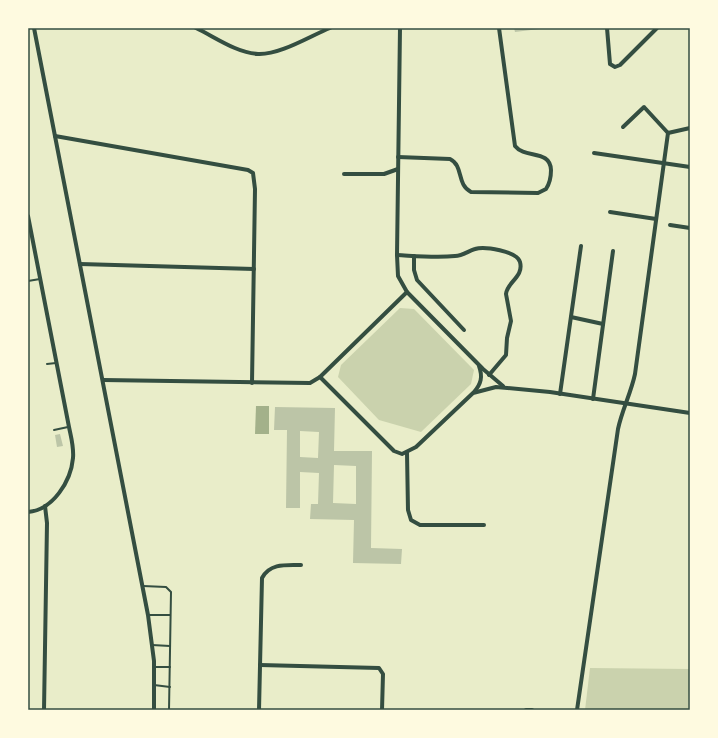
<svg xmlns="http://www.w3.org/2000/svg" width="718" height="738" font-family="Figtree,sans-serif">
	<rect width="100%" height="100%" fill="#e9edc9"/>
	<g fill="#cad2ad">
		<path d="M400,308L414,309L474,370L471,384L421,432L379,420L338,377L341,365Z"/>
		<path d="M590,668L690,669L688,710H585Z"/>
	</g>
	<path fill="#a3b18a" d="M256,406H269V434H255Z"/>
	<g fill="#bcc5a7" fill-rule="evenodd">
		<path d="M514,28H539V29L515,32Z"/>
		<path d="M275,407L335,408L334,451H372L371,548L402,549L401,564L353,563L354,520L310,519L311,504H318L319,473L300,472V508H286L287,430H274ZM300,431L319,432L318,458L300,457ZM334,465L356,466V504L333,503Z"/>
		<path d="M60,434L63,446L57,447L55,435Z"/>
	</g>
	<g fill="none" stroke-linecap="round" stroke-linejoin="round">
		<g stroke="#344e41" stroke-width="2">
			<path d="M28,281L40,279"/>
			<path d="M47,364L56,363"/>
			<path d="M54,430L68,427"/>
			<path d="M143,586L166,587L171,592L169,710"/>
			<path d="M149,615H170"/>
			<path d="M152,645L170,646"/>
			<path d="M154,667H170"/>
			<path d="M154,685L170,687"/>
		</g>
		<g stroke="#344e41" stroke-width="4">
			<path d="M34,28L148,615L154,661V710"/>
			<path d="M196,28C215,37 237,53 258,54C280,55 310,36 330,28"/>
			<path d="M400,28L397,255L398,276L407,292L483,369L503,386"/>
			<path d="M607,28L610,64L615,67L620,65L657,28"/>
			<path d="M623,127L644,107L668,133L690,128"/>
			<path d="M55,136L248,170L253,173L255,189L252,383"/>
			<path d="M594,153L690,167"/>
			<path d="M398,157L450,159C464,166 456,184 471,192L538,193L546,189C550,183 551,177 551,170C550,149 525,159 515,146L499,28"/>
			<path d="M344,174H384L398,169"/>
			<path d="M610,212L656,219"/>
			<path d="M28,216L69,427C71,437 74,447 73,458C71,481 53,510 28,512"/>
			<path d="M670,225L690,228"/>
			<path d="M397,255C416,256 436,258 455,256C463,256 468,251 475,249C484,246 517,251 520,262C524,277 507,282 506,294L511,321L507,338L506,355L489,375"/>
			<path d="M414,256V270L417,280L464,330"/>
			<path d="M80,264L254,269"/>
			<path d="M571,317L603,324"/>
			<path d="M320,377L394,451L402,454L416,447L473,393L496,387L550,392L690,413"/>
			<path d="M103,380L310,383L320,377L407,292"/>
			<path d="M474,392C481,384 483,377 479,366"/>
			<path d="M560,394L581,246"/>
			<path d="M593,399L613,251"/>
			<path d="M407,453L408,510L411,520L420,525H484"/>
			<path d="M260,665L379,668L383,674L382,710"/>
			<path d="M44,710L47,523L45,506"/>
			<path d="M259,710L262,578C270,563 286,565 301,565"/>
			<path d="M526,710H532"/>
			<path d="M577,710L618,429C622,410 631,393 635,374L668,133"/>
		</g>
	</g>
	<rect width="718" height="738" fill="none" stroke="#fefae0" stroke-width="58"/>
	<rect x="29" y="29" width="660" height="680" fill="none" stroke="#344e41" stroke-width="1.5"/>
</svg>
